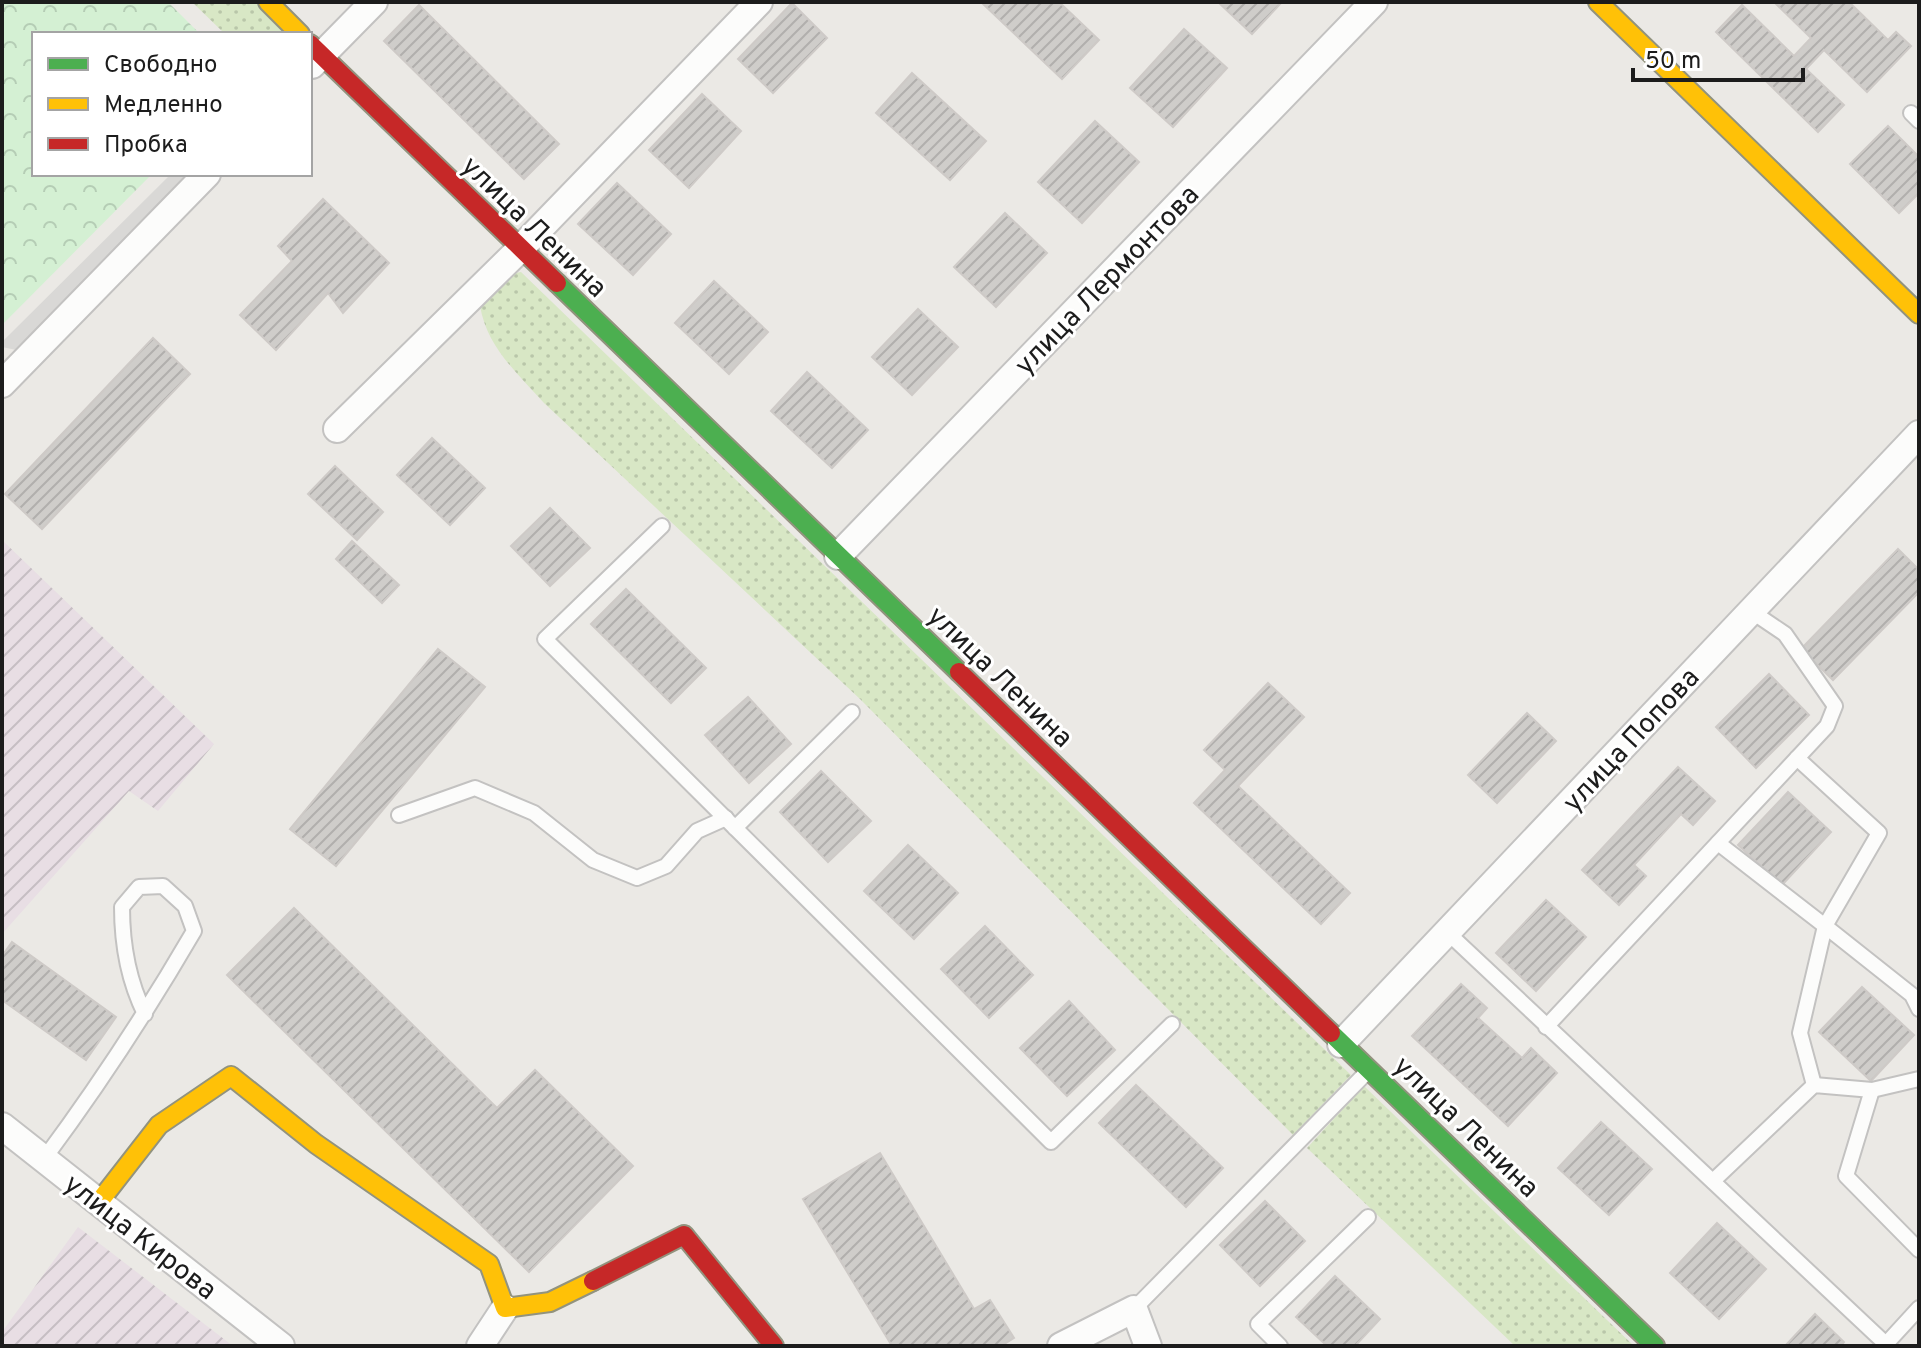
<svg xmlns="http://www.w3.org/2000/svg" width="1921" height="1348" font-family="Overpass,sans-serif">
	<defs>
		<pattern id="industrial-furrows" width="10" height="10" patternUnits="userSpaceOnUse" patternTransform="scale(2)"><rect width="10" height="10" fill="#e8dee4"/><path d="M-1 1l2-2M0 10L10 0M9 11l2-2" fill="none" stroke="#c6bec3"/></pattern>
		<pattern id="grass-dots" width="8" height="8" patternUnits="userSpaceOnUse" patternTransform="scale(2)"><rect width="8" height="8" fill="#d8e7c5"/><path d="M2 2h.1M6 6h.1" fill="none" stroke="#b9c6a9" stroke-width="1.8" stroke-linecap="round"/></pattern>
		<pattern id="park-crowns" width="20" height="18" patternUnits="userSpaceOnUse" patternTransform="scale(2)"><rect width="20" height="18" fill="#d4f0d3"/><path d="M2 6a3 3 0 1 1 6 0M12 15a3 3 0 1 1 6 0" fill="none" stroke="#b5cdb5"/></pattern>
		<pattern id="building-hatch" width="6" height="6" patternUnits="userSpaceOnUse" patternTransform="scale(2)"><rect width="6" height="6" fill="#cfcdca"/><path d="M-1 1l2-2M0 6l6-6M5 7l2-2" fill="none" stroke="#b1afad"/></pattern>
	</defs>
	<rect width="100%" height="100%" fill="#ebe9e5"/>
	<g fill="url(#industrial-furrows)">
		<path d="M2,540L214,744L158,811L129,791L2,934Z"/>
		<path d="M78,1227L233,1346H2V1332Z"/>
	</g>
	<path fill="#d9d8d6" d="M171,174H202L26,352L2,347V342Z"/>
	<g fill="url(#grass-dots)">
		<path d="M192,2H255L286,34H225Z"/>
		<path d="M521,272L1351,1075L1293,1135L860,699L544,403C517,373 487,347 480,306L509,274Z"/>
		<path d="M1364,1086L1634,1346H1515L1307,1148Z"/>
	</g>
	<path fill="url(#park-crowns)" d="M2,2H168L200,34H34V174H152L2,325Z"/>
	<g fill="url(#building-hatch)" stroke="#cecac7" stroke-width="2">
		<path d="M1059,2L1099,40L1062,79L982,3Z"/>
		<path d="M1218,2H1282L1252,34Z"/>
		<path d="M1774,2H1849L1888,40L1896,32L1911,46L1867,92L1824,50L1806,69L1844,105L1818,132L1716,32L1742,5L1794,56L1811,38Z"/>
		<path d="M792,3L827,38L773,93L738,59Z"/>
		<path d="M419,5L559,144L524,179L384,41Z"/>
		<path d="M1184,29L1227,68L1173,127L1130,88Z"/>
		<path d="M912,73L986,141L950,180L876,113Z"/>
		<path d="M702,94L741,131L689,188L649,150Z"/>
		<path d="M1095,121L1139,162L1082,223L1038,182Z"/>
		<path d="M1888,126L1919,157V193L1899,213L1850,164Z"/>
		<path d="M617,183L671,234L633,275L578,224Z"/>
		<path d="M323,199L389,263L343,313L328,293L276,350L240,315L292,261L278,246Z"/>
		<path d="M1005,213L1047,253L996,307L954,267Z"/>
		<path d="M714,281L768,332L729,374L675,323Z"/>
		<path d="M918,309L958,347L912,395L872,357Z"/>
		<path d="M153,338L190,374L42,529L5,494Z"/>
		<path d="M807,372L868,430L832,468L771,411Z"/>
		<path d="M432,438L485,488L450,525L397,475Z"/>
		<path d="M335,466L383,512L357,540L308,494Z"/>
		<path d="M550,508L590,548L550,586L511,546Z"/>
		<path d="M352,541L399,585L382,603L336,559Z"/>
		<path d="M1898,549L1919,570V592L1833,680L1801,649Z"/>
		<path d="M626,589L706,668L671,703L591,624Z"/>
		<path d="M438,649L485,687L336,866L290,829Z"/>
		<path d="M1769,674L1809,715L1756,768L1716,727Z"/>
		<path d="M1268,683L1304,717L1238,786L1350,893L1321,924L1194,803L1225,770L1204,750Z"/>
		<path d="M748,697L791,744L749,783L705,735Z"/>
		<path d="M1527,713L1556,741L1497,803L1468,775Z"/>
		<path d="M1678,767L1715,801L1693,825L1681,814L1634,865L1646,876L1619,905L1582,870Z"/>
		<path d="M821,771L871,821L828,862L780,812Z"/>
		<path d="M1788,792L1831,832L1782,885L1738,845Z"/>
		<path d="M908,845L958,893L914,939L864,891Z"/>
		<path d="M1546,900L1586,937L1536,991L1496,953Z"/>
		<path d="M294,908L497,1108L535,1070L633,1166L529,1272L227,975Z"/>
		<path d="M985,926L1033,975L989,1018L941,969Z"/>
		<path d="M12,942L116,1017L86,1060L2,1000V956Z"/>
		<path d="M1461,984L1487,1008L1478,1018L1522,1058L1531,1048L1557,1073L1508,1126L1412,1036Z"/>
		<path d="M1862,987L1914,1035L1871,1081L1819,1032Z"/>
		<path d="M1069,1001L1115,1050L1067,1096L1020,1048Z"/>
		<path d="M1136,1085L1223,1168L1186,1207L1099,1123Z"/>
		<path d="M1601,1122L1652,1169L1609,1215L1558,1168Z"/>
		<path d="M880,1153L974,1309L990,1300L1014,1338L1001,1346H892L803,1199Z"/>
		<path d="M1265,1201L1305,1241L1260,1286L1220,1245Z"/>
		<path d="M1717,1223L1766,1269L1719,1319L1670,1273Z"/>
		<path d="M1335,1276L1380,1319L1355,1346H1327L1296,1317Z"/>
		<path d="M1815,1314L1844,1342L1841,1346H1785Z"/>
	</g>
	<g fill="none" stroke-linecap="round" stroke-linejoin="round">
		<g stroke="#c3c2c1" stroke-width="18">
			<g id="lane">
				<path d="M1911,113L1919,121"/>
				<path d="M662,526L545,639L1051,1142L1172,1024"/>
				<path d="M399,815L475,788L534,813L593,860L637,878L666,866L697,831L726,818"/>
				<path d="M735,828L852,712"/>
				<path d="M1718,843L1825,926L1879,833L1797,758"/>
				<path d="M1447,932L1888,1346"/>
				<path d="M1546,1027L1827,726L1835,706L1785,634L1751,611"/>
				<path d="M1814,1085L1800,1033L1825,926L1912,995L1919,1009"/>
				<path d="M1872,1090L1846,1176L1919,1250"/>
				<path d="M44,1159C99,1085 148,1010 194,931L185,906L163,886L139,887L122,907C122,945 128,980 145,1014"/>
				<path d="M1713,1181L1814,1085L1872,1090L1919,1079"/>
				<path d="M1134,1309L1368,1071"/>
				<path d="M1886,1344L1919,1308"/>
				<path d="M1280,1346L1258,1324L1368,1217"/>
			</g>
		</g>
		<g stroke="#c3c2c1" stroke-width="30">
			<g id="street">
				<path d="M312,65L374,2"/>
				<path d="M2,384L207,174"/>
				<path d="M337,429L519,250L759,2"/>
				<path d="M838,556L1374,2"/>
				<path d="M1341,1044L1919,434"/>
				<path d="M2,1126L281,1346"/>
				<path d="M480,1346L505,1308"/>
				<path d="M1061,1346L1134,1309L1148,1346"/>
			</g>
		</g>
		<g stroke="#92937e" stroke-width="22">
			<g id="fast">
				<path d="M557,283L959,672"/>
				<path d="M1331,1033L1655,1346"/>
			</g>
		</g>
		<g stroke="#92937e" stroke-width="22">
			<g id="slow">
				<path d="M268,2L300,34"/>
				<path d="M1598,2L1919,314"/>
				<path d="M99,1202L159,1125L231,1076L316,1144L489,1264L505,1308L550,1302L593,1281"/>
			</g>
		</g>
		<g stroke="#92937e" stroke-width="22">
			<g id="jam">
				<path d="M310,44L557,283"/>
				<path d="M959,672L1331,1033"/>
				<path d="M593,1281L684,1235L774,1346"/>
			</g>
		</g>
		<use href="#lane" stroke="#fcfcfb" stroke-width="14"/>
		<use href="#street" stroke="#fcfcfb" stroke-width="26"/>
		<use href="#fast" stroke="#4caf50" stroke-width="18"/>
		<use href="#slow" stroke="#ffc107" stroke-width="18"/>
		<use href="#jam" stroke="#c62828" stroke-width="18"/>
	</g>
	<g text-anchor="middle" stroke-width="6" stroke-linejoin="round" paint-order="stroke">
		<g font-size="28" fill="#1c1c1c" stroke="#fff">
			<text transform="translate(535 226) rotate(44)" y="10">улица Ленина</text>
			<text transform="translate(1106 279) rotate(-46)" y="10">улица Лермонтова</text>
			<text transform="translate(1001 676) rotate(44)" y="10">улица Ленина</text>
			<text transform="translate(1630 739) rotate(-47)" y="10">улица Попова</text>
			<text transform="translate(1467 1126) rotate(44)" y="10">улица Ленина</text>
			<text transform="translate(141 1236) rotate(38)" y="10">улица Кирова</text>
		</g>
	</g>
	<rect width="1921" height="1348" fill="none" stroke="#1c1c1c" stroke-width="8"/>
	<rect x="32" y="32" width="280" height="144" fill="#ffffff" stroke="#a4a4a4" stroke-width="2"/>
	<rect x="48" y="58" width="40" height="12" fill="#4caf50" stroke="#a4a4a4" stroke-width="2"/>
	<text x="104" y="72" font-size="24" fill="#1c1c1c">Свободно</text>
	<rect x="48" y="98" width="40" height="12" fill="#ffc107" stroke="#a4a4a4" stroke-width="2"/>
	<text x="104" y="112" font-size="24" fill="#1c1c1c">Медленно</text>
	<rect x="48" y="138" width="40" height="12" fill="#c62828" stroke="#a4a4a4" stroke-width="2"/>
	<text x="104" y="152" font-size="24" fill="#1c1c1c">Пробка</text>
	<path d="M1633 68v12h170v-12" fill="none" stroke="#1c1c1c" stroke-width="4"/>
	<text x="1645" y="68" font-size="24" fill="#1c1c1c" stroke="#ffffff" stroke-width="6" paint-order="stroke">50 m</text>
</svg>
